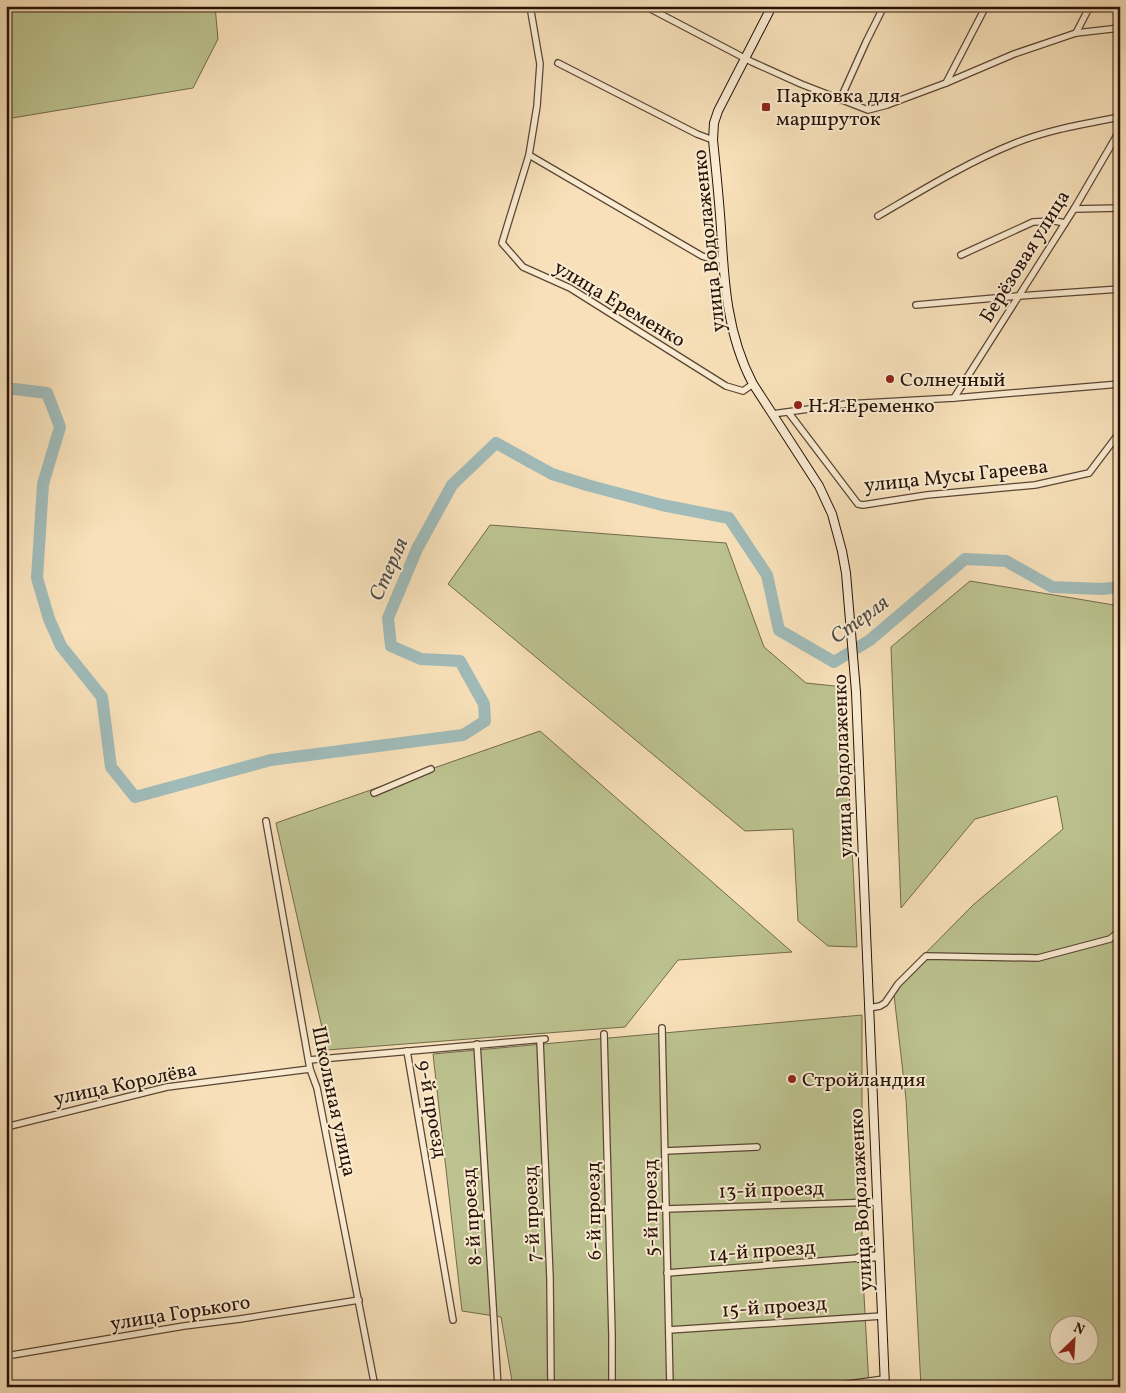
<svg xmlns="http://www.w3.org/2000/svg" width="1126" height="1393" font-family="Vollkorn,serif">
	<rect width="100%" height="100%" fill="#f8e1ba"/>
	<filter id="stains"><feTurbulence type="fractalNoise" baseFrequency=".004" numOctaves="4"/><feColorMatrix values="0 0 0 0 .2 0 0 0 0 .09 0 0 0 0 .02 0 0 0 .5 -.17"/></filter>
	<radialGradient id="worn" r=".72"><stop offset=".6" stop-color="#630" stop-opacity="0"/><stop offset="1" stop-color="#630" stop-opacity=".3"/></radialGradient>
	<g fill="#bcc390" stroke="#726a4c" fill-rule="evenodd">
		<path d="M6,6H215L218,39L193,88L6,119Z"/>
		<path d="M490,525L726,543L764,647L806,683L844,687L857,947L828,946L798,921L793,829L745,831L448,584Z"/>
		<path d="M970,581L1120,606V1387H921L906,1099L893,986L973,905L1063,829L1057,796L975,819L901,908L891,647ZM1058,1326H1088V1356H1058Z"/>
		<path d="M540,731L792,952L678,960L625,1027L327,1050L276,823Z"/>
		<path d="M862,1015V1258L869,1387H513L501,1317L462,1311L433,1054Z"/>
	</g>
	<g fill="none" stroke-linecap="round" stroke-linejoin="round">
		<path stroke="#a0bbb9" stroke-width="12" d="M6,388L47,393L60,427L43,484L37,578L49,619L61,646L102,697L111,767L135,797L271,760L463,735L485,721L484,704L460,661L421,659L391,646L388,618L417,549L452,485L496,443L552,474L587,485L662,505L729,518L767,575L779,630L834,662L870,640L965,559L1006,561L1052,587L1102,589L1120,587"/>
		<g stroke="#5b4534" stroke-width="8">
			<g id="minor">
				<path d="M530,6L540,64L537,106L529,155L502,243L523,267L570,288L726,386L743,391L753,384"/>
				<path d="M645,6L752,62L801,84L868,110L887,105L946,83L1014,54L1076,33L1120,28"/>
				<path d="M1076,33L1090,6"/>
				<path d="M558,63L697,134L713,140"/>
				<path d="M946,83L986,6"/>
				<path d="M840,100L866,42L884,6"/>
				<path d="M529,155L702,256L714,260L723,259"/>
				<path d="M1074,209L1120,208"/>
				<path d="M878,216C921,191 966,163 1013,144C1047,130 1084,124 1120,117"/>
				<path d="M961,255L1033,222L1055,221L1065,223"/>
				<path d="M916,305L1019,296L1120,289"/>
				<path d="M954,398L1074,209L1120,130"/>
				<path d="M789,413L858,504L863,505L927,495L1035,485L1089,473L1120,432"/>
				<path d="M772,414L846,404L954,398L1120,384"/>
				<path d="M374,793L431,769"/>
				<path d="M266,821L310,1069L317,1088L375,1387"/>
				<path d="M869,1008L880,1006L885,1003L898,984L926,956L1038,958L1110,939L1120,931"/>
				<path d="M662,1028L670,1387"/>
				<path d="M604,1034L612,1335V1387"/>
				<path d="M540,1040L550,1278L551,1387"/>
				<path d="M477,1044L498,1387"/>
				<path d="M407,1051L453,1320"/>
				<path d="M309,1060L545,1039"/>
				<path d="M6,1127L167,1087L310,1069"/>
				<path d="M665,1151L757,1147"/>
				<path d="M666,1209L876,1202"/>
				<path d="M667,1273L859,1258"/>
				<path d="M669,1330L882,1316"/>
				<path d="M6,1356L184,1326L240,1319L359,1300"/>
				<path d="M827,1387L884,1379"/>
			</g>
		</g>
		<g stroke="#271107" stroke-width="10">
			<g id="secondary">
				<path d="M772,6L718,111L714,123L713,140C716,169 719,198 721,228C724,282 727,335 753,384L819,486L832,514L842,551L846,573L856,692L885,1387"/>
				<path d="M859,1258L879,1256"/>
			</g>
		</g>
		<use href="#minor" stroke="#faecd2" stroke-width="5.5"/>
		<use href="#secondary" stroke="#faecd2" stroke-width="8"/>
	</g>
	<g fill="#8f2418" stroke="#faecd2" stroke-width="2">
		<rect x="761" y="102" width="10" height="10" rx="2.5"/>
		<circle cx="890" cy="379" r="5"/>
		<circle cx="798" cy="405" r="5"/>
		<circle cx="792" cy="1079" r="5"/>
	</g>
	<g text-anchor="middle" stroke-width="4" stroke-linejoin="round" paint-order="stroke">
		<g font-size="20" fill="#271107" stroke="#faecd2" text-anchor="start">
			<text x="776" y="102">Парковка для<tspan x="776" dy="23">маршруток</tspan></text>
			<text x="900" y="386">Солнечный</text>
			<text x="808" y="412">Н.Я.Еременко</text>
			<text x="802" y="1086">Стройландия</text>
		</g>
		<g font-size="20" fill="#271107" stroke="#faecd2">
			<text transform="translate(708 241) rotate(-96)" y="7">улица Водолаженко</text>
			<text transform="translate(1024 256) rotate(-58)" y="7">Берёзовая улица</text>
			<text transform="translate(620 303) rotate(31)" y="7">улица Еременко</text>
			<text transform="translate(956 475) rotate(-6)" y="7">улица Мусы Гареева</text>
			<text transform="translate(842 766) rotate(-92)" y="7">улица Водолаженко</text>
			<text transform="translate(125 1083) rotate(-12)" y="7">улица Королёва</text>
			<text transform="translate(335 1101) rotate(78)" y="7">Школьная улица</text>
			<text transform="translate(433 1109) rotate(80)" y="7">9-й проезд</text>
			<text transform="translate(771 1189) rotate(-2)" y="7">13-й проезд</text>
			<text transform="translate(860 1200) rotate(-93)" y="7">улица Водолаженко</text>
			<text transform="translate(650 1208) rotate(-91)" y="7">5-й проезд</text>
			<text transform="translate(593 1211) rotate(-91)" y="7">6-й проезд</text>
			<text transform="translate(531 1214) rotate(-92)" y="7">7-й проезд</text>
			<text transform="translate(471 1217) rotate(-94)" y="7">8-й проезд</text>
			<text transform="translate(762 1250) rotate(-4)" y="7">14-й проезд</text>
			<text transform="translate(774 1306) rotate(-4)" y="7">15-й проезд</text>
			<text transform="translate(180 1312) rotate(-9)" y="7">улица Горького</text>
		</g>
		<g font-size="21" font-style="italic" fill="#514c45" stroke="#faecd2">
			<text transform="translate(388 569) rotate(-66)" y="7">Стерля</text>
			<text transform="translate(859 619) rotate(-36)" y="7">Стерля</text>
		</g>
	</g>
	<rect width="1126" height="1393" fill="none" stroke="#f8e1ba" stroke-width="25"/>
	<rect x="8" y="8" width="1111" height="1378" fill="none" stroke="#271107" stroke-width="2.5"/>
	<rect x="12" y="12" width="1101" height="1368" fill="none" stroke="#271107"/>
	<g transform="translate(1074 1340) rotate(25)"><circle r="24" fill="#faecd2" stroke="#a69481"/>
	<path d="M0-4L9 19L0 12L-9 19Z" fill="#8f2418"/>
	<text y="-8" font-size="14" font-weight="bold" text-anchor="middle" fill="#271107">N</text>
	</g>
	<rect width="100%" height="100%" filter="url(#stains)"/>
	<rect width="100%" height="100%" fill="url(#worn)"/>
</svg>
